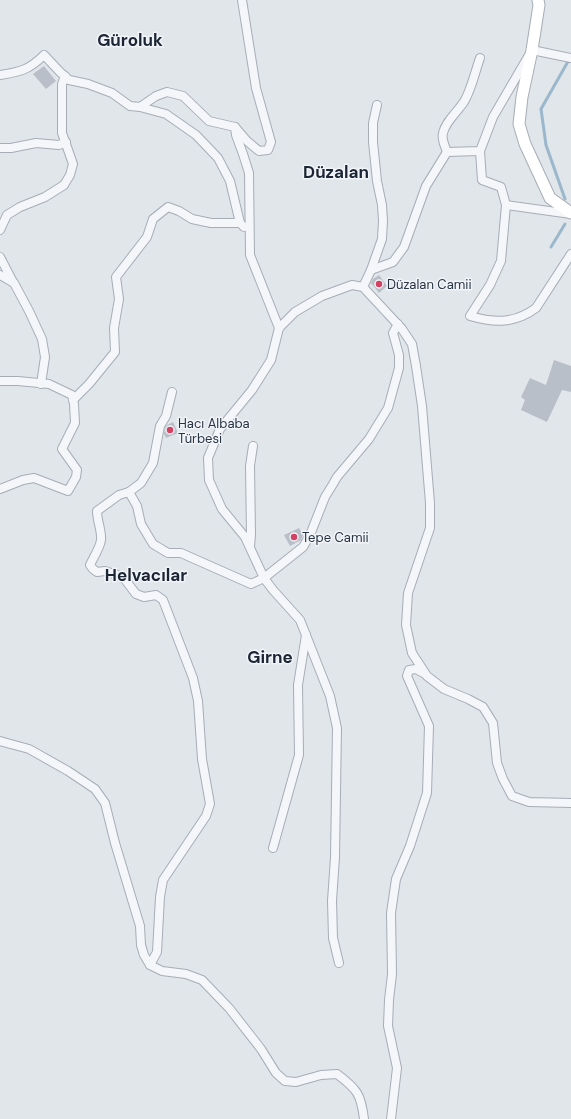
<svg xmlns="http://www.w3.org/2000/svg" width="571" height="1119" font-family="'DM Sans',sans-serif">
	<rect width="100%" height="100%" fill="#e1e6eb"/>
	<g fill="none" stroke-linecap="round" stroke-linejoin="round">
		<g stroke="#9bb7cc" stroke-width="3">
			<path d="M565,199L546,145L541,109L570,58"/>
			<path d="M551,247L565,224"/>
		</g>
	</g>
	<g fill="#b8bfc8">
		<path d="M44,66L56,81L46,89L33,74Z"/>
		<path d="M379,275L387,286L379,293L371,283L373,279Z"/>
		<path d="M554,360L571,366V392L562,390L547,422L521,410L525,400L521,397L530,378L546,385Z"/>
		<path d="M173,422L178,433L166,438L164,434L165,428L167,425Z"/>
		<path d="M299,528L303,535L301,540L290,546L284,535Z"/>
	</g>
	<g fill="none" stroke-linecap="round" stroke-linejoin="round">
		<g stroke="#a6adb5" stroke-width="10">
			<g id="street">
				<path d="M0,75C20,72 29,70 44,55L60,72L69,80L88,84L112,93L130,106L140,107L156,96L167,92L183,96L209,121L235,127L236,135L243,154L249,173L250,255L279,328"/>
				<path d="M140,107L166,114L196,135L218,158L230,181L240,223L244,227"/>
				<path d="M235,127L247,141L259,151L268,150L271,142L256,88L242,0"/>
				<path d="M0,148H11L36,143L59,145L66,142"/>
				<path d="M480,151L482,180L501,187L506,205L501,261L490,285L470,316C494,323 514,324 536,308L571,254"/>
				<path d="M447,152C445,146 441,139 443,133C446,120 459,111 465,100C472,87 475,72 480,58"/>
				<path d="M506,205L571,214"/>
				<path d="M0,230L7,215L20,207L45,197L64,185L70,175L73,164L62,133V84L65,76"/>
				<path d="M0,257L13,282"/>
				<path d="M371,270L382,239L383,221L382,205L377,181L373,142V123L377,105"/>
				<path d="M0,275L14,283L29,311L42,339L45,357L41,384"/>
				<path d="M363,287L371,270L393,262L404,247L426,186L447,152L480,151L493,117L532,50L571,58"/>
				<path d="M0,381H18L49,384L72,395L74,404L75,423L62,449L77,470L76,477L68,491L34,478L23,480L0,489"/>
				<path d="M73,400L89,384L115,352L114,328L119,299L116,277L147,237L153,219L168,207L179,211L192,219L211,223H240"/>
				<path d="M129,492L141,483L153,463L160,426L166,416L172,392"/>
				<path d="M250,546L251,535L250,466L253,446"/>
				<path d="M0,741L29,749L68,771L95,789L105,803L115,843L140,926L141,945L144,955L150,965L162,971L186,974L202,980L229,1008L261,1049L276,1073L285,1081L296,1082L321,1075L337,1074C357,1089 361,1094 364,1119"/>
				<path d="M273,848L299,755L298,685L306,635"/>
				<path d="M339,963L333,938L332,901L335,857L337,728L330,696L300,620L273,590L264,578L245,537L222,509L209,480L208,458L220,429L252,390L271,360L279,328L295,312L322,296L352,285L363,287L402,329L412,344L416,366L422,406L430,503V528L408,593L406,625L412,653L427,676L444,689L468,699L483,707L493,723L497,763L503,779L512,796L529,802L571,803"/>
				<path d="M150,965L157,952L160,897L163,880L206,816L210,804L202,759L198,701L193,678L163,600L156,595L144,597L136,594L123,577L105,571L97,572L93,569L90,565C93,558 100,548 101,540C102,531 97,521 97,511L119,495L129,492L137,506L141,524L153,544L168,553H181L251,584L264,578L303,547L310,535L325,497L333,484L337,477L369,439L388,408L399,368V355L393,333L398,324"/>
				<path d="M391,1119L397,1068L388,1026L389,1000L392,974L391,913L396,879L410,846L427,793L429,726L407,676L409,670L416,669L425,674"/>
			</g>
		</g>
		<g stroke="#a6adb5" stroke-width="13">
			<path id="secondary" d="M538,0L539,5L532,50L522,97L519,124L525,144L550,198L571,213"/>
		</g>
		<use href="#street" stroke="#f4f6f9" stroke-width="8"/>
		<use href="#secondary" stroke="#fff" stroke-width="11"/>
	</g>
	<g fill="#d54163" stroke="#f1f4f8" stroke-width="1.5">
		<circle cx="379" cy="284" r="4"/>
		<circle cx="170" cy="430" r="4"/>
		<circle cx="294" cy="537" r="4"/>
	</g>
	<g text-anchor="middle" stroke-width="3" stroke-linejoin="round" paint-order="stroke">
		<g font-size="13" fill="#293543" stroke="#f1f4f8" text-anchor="start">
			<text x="387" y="289">Düzalan Camii</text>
			<text x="178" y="428">Hacı Albaba<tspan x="178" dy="15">Türbesi</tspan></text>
			<text x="302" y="542">Tepe Camii</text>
		</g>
		<g font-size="17" font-weight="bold" fill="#1b2534" stroke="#f1f4f8">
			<text x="130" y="46">Güroluk</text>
			<text x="336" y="178">Düzalan</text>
			<text x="146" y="581">Helvacılar</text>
			<text x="270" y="663">Girne</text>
		</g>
	</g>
</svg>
